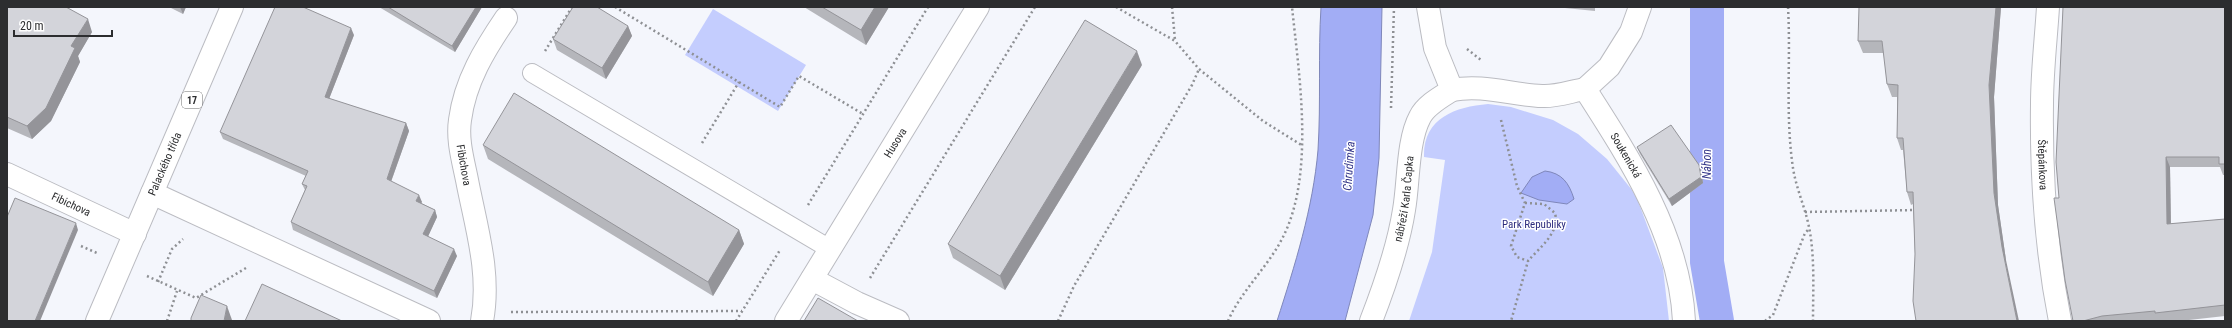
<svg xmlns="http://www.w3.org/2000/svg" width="2232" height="328" font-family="'Roboto Condensed',sans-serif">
	<rect width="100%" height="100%" fill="#f4f6fc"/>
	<g fill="#c4cdfe">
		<path d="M713,9L806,65L778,111L685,55Z"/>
		<path d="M1488,104L1511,107L1553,120L1578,134L1607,159L1632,190L1638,201L1663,268L1669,321H1409L1432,252L1445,160L1424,157C1423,118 1455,107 1488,104Z"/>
	</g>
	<g fill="#a2adf5" stroke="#7f87ba">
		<path d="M1321,7H1382L1379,158L1373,215L1345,321H1277C1295,265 1313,208 1318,150C1321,102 1318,54 1321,7Z"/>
		<path d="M1545,171C1562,173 1569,183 1574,199L1567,204L1539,200L1521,193L1532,177Z"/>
	</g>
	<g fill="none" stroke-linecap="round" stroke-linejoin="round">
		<path stroke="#a2adf5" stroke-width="34" d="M1707,7V262L1717,321"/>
		<g stroke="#bbbcc2" stroke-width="20">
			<path id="service" d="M532,73L830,249"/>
		</g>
		<g stroke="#bbbcc2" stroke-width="24">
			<g id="pedestrian">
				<path id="s1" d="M2048,7C2046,39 2042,72 2042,104C2041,177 2046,250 2060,321"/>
			</g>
		</g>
		<g stroke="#bbbcc2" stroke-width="24">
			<g id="minor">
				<path id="s2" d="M1585,89C1630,159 1680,236 1684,321"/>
				<path d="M1585,89L1609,67L1631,32L1640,7"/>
				<path d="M1452,90C1483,84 1512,95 1542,96C1556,97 1572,91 1585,89"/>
				<path id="s3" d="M7,174L135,234"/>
				<path d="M152,193L429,321"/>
				<path d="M812,279L857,303L898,321"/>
				<path d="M482,321C491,273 476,227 467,180C463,160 457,140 460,120C465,81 485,49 506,18"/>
				<path id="s4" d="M786,321L978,7"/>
				<path id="s5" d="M1371,321C1385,285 1398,248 1404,210C1409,182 1407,141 1420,117C1426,105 1441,97 1452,90L1435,48L1428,7"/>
			</g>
		</g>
		<g stroke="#bbbcc2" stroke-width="24">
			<g id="primary">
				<path id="s6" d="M97,321L232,7"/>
			</g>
		</g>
		<g stroke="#8e9094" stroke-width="2.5" stroke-dasharray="2 3" stroke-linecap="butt">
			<path d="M615,7L780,107L799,76L863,114"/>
			<path d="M1116,7L1175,41L1199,69L1263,121L1303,146"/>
			<path d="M1172,7L1175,40"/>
			<path d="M1788,7C1791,60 1785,115 1793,168C1796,188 1805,207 1809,227C1815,257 1813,290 1813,321"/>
			<path d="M1467,49L1481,60"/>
			<path d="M545,51L572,7"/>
			<path d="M1391,108L1394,7"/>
			<path d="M1501,120L1517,186L1525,203L1511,246L1517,257L1528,261L1511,321"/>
			<path d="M702,143L739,82"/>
			<path d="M1525,203L1544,204L1555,213C1560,233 1540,247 1528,261"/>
			<path d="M808,205L928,7"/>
			<path d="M1805,212L1916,210"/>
			<path d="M81,246L97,253"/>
			<path d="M147,276L196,298L246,268"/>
			<path d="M870,278L1035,7"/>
			<path d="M158,282L172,249L183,239"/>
			<path d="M511,312L742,311"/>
			<path d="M167,321L177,291"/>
			<path d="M736,321L780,250"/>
			<path d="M1058,321L1074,286L1192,85L1199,69"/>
			<path d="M1228,321C1241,291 1268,267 1283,237C1315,174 1299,75 1292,7"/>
			<path d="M1765,321L1773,315L1805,233L1809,229"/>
		</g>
		<use href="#service" stroke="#fff" stroke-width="18"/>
		<use href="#pedestrian" stroke="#fff" stroke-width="22"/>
		<use href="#minor" stroke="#fff" stroke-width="22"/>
		<use href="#primary" stroke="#fff" stroke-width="22"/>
	</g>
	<g fill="#b5b6bb">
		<path d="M7,7L92,32L78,56L80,62L51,121L32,139L7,128Z"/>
		<path d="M169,7H186L183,14Z"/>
		<path d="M379,7H482L455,52Z"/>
		<path d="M804,7H889L866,45Z"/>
		<path d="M1555,7H1595V11Z"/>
		<path d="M1869,7H2001L1994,97L1998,205L2006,260L1915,254L1913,204L1911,205L1907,192L1903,150H1901L1897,138V97H1892L1887,84L1884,53H1863L1858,41Z"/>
		<path d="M2225,7V175H2223L2220,167H2170L2171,224L2225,219V316L2180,321H2073L2059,198Z"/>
		<path d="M628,26L632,36L606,79L557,50L553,39Z"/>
		<path d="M354,35L329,99L406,123L409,131L391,182L422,202L421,203L435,210L437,217L428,236L457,256L437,298L293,230L291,222L305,190L302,184L306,176L223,139L220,132Z"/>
		<path d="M1142,65L1005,290L953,258L948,244Z"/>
		<path d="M483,145L739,230L744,244L713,296L488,159Z"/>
		<path d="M1637,147L1699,165L1701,171L1703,183L1672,206L1640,154Z"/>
	</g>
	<g fill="#949499">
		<path d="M180,7H186L183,14Z"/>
		<path d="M476,7H482L455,52L452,46Z"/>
		<path d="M875,7H889L866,45L861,30Z"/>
		<path d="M1996,7H2001L1994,97L1998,205L2006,260L2019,321H2017L2002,247L1994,193L1989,85Z"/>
		<path d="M88,19L92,32L78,56L80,62L51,121L32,139L27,126L71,46Z"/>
		<path d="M628,26L632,36L606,79L602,68Z"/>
		<path d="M351,28L354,35L327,104L325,97Z"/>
		<path d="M1137,51L1142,65L1005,290L1000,276Z"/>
		<path d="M406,123L409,131L389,187L387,179Z"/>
		<path d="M2166,157L2170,167L2171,235L2167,224Z"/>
		<path d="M1699,165L1701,171L1703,183L1672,206L1669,199Z"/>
		<path d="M419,195L422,202L418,208L416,201Z"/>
		<path d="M435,210L437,217L426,241L423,234Z"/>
		<path d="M76,223L78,230L40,321H35Z"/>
		<path d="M739,230L744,244L713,296L708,282Z"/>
		<path d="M454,249L457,256L437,298L434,291Z"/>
		<path d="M227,306L232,320V321H224Z"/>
	</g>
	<g fill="#d3d4da" stroke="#949499">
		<path d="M7,7H66L88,19L71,46L75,48L46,108L27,126L7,117Z"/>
		<path d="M275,7H303L351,28L325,97L406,123L387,179L419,195L416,201L435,210L423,234L454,249L434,291L291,222L307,186L302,184L308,171L220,132Z"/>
		<path d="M388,7H476L452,46Z"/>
		<path d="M573,7H597L628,26L602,68L553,39Z"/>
		<path d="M822,7H875L861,30Z"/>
		<path d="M1859,7H1996L1989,85L1994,193L2002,247L2017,321H1916L1913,301L1915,254L1913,192H1907L1903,138H1897L1898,85L1887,84L1882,41H1858Z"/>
		<path d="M2063,7H2225V164H2219V157H2166L2167,224L2225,219V305L2155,313V311L2102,316L2083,321H2073L2065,280L2054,198H2059L2056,162Z"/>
		<path d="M1085,20L1137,51L1000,276L948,244Z"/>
		<path d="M514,93L739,230L708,282L483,145Z"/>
		<path d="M1671,125L1699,165L1701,177L1669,199L1637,147Z"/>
		<path d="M15,198L76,223L35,321H7V217Z"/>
		<path d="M262,284L342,321H245Z"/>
		<path d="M201,295L227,306L224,321H191V318Z"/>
		<path d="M818,298L858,321H804Z"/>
	</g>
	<g text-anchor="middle" stroke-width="3" stroke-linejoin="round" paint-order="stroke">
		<rect fill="#fff" stroke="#6b6c6d" stroke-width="1" x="182" y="92" width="20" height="16" rx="3"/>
		<g font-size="10" font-weight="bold" fill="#2c2d2f">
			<text x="192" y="104">17</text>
		</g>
		<g font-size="11" fill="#2c2d2f" stroke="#fff">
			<text dy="4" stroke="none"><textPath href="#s4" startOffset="209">Husova</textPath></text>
			<text dy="4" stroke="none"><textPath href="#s2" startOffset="78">Soukenická</textPath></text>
			<text dy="4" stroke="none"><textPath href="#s6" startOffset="171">Palackého třída</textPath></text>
			<text transform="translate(464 165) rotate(80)" y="4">Fibichova</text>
			<text dy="4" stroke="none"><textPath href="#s1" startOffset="158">Štěpánkova</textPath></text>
			<text dy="4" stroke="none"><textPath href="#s5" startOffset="127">nábřeží Karla Čapka</textPath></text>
			<text dy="4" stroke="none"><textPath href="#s3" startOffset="71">Fibichova</textPath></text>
		</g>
		<g font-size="11" fill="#2d2c7e" stroke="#fff">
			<text x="1534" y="228">Park Republiky</text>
		</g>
		<g font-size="12" font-style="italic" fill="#36388a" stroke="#fff">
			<text transform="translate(1707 164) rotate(-90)" y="4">Náhon</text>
			<text transform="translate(1349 166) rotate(-86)" y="4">Chrudimka</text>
		</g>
	</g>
	<rect width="2232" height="328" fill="none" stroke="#2c2d2f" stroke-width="16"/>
	<path d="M14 30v6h98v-6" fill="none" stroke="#2c2d2f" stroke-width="2"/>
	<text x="20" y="30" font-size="12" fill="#2c2d2f" stroke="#ffffff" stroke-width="3" paint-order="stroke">20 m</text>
</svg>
